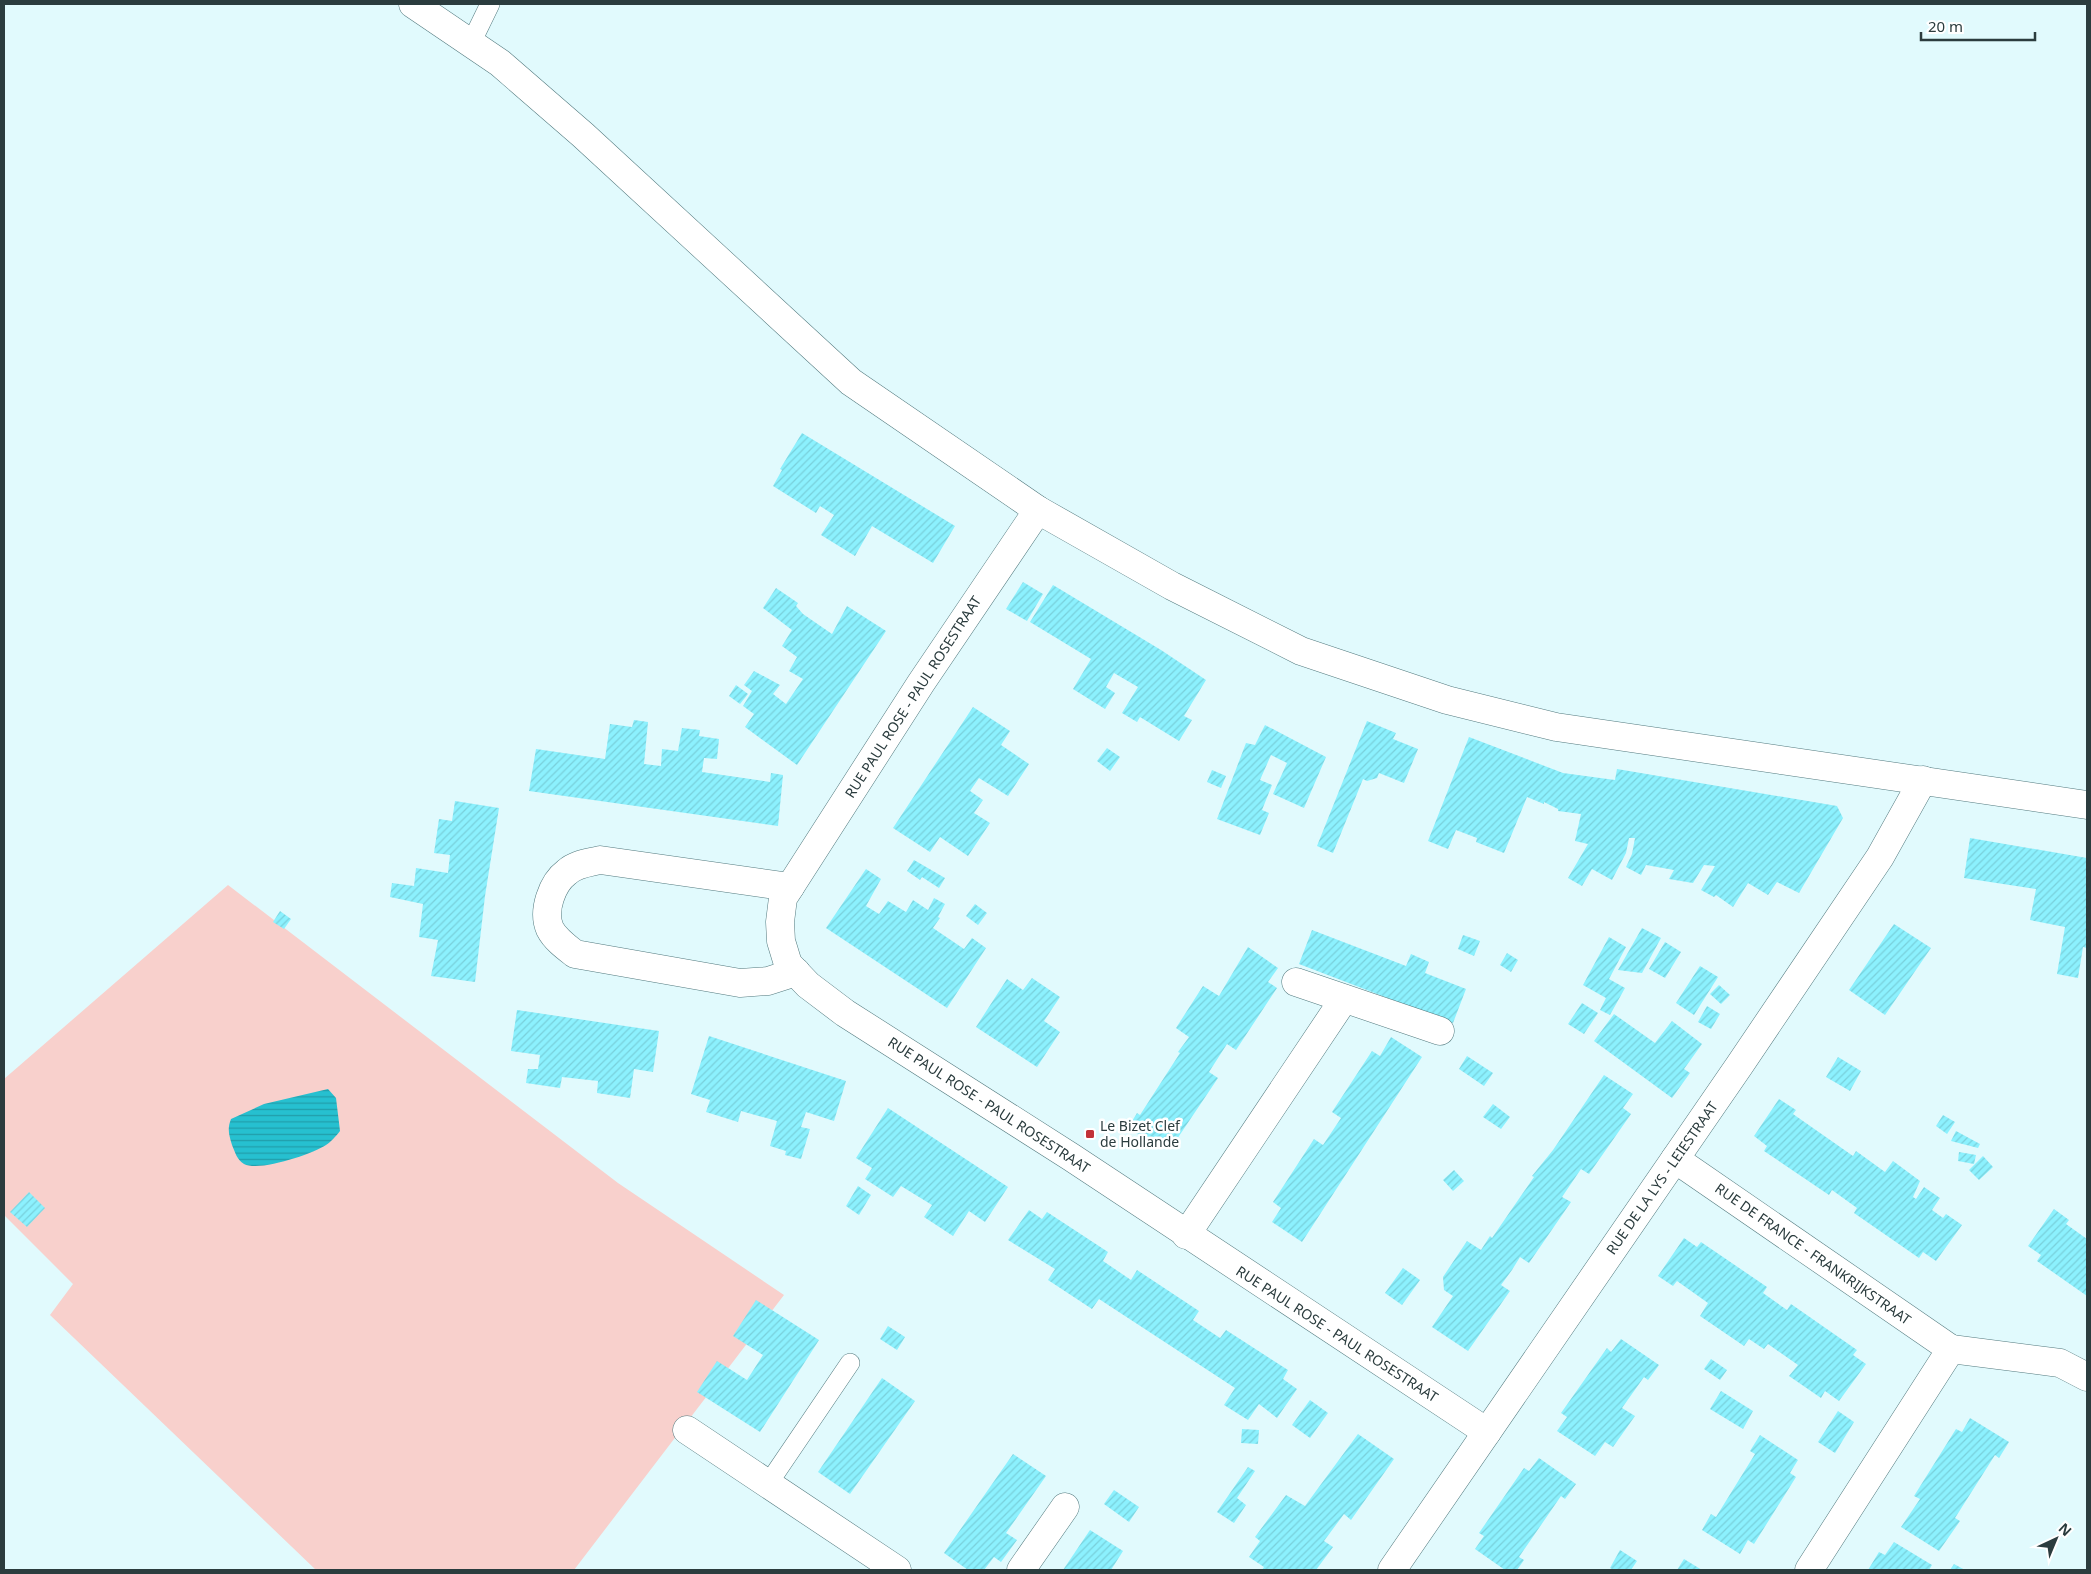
<svg xmlns="http://www.w3.org/2000/svg" width="2091" height="1574" font-family="'Noto Sans',sans-serif">
	<defs>
		<pattern id="water-rules" width="6" height="5" patternUnits="userSpaceOnUse" patternTransform="scale(1.25)"><rect width="6" height="5" fill="#26c0d0"/><path d="M0 2.5h6" fill="none" stroke="#219daa"/></pattern>
		<pattern id="building-hatch" width="6" height="6" patternUnits="userSpaceOnUse" patternTransform="scale(1.25)"><rect width="6" height="6" fill="#8cf1fe"/><path d="M-1 1l2-2M0 6l6-6M5 7l2-2" fill="none" stroke="#79d0db"/></pattern>
	</defs>
	<rect width="100%" height="100%" fill="#e1fafd"/>
	<path fill="#f8d0cc" d="M228,885L618,1183L784,1295L574,1570H316L50,1315L73,1284L4,1215V1079Z"/>
	<path fill="url(#water-rules)" d="M328,1089L336,1098L340,1131C336,1136 331,1142 326,1145C312,1154 260,1172 244,1164C237,1160 235,1152 232,1145C229,1135 227,1129 231,1119L264,1104Z"/>
	<g fill="url(#building-hatch)">
		<path d="M802,433L955,526L933,563L872,526L855,556L821,535L834,515L820,506L816,513L773,486L782,470L780,469Z"/>
		<path d="M1023,582L1043,594L1027,621L1006,609Z"/>
		<path d="M1053,585L1161,650L1206,680L1184,716L1192,720L1179,741L1140,717L1137,722L1122,713L1138,687L1114,673L1106,687L1115,693L1105,709L1073,689L1091,659L1030,622Z"/>
		<path d="M776,588L798,603L796,606L803,614L832,634L847,606L886,631L797,765L745,727L754,714L743,706L752,691L744,685L754,671L780,685L773,694L786,704L803,679L789,671L797,657L782,646L792,630L763,608Z"/>
		<path d="M736,685L748,694L740,704L729,696Z"/>
		<path d="M973,707L1010,731L1001,745L1029,764L1008,796L979,778L970,791L983,800L974,813L990,823L968,856L940,837L930,852L893,828Z"/>
		<path d="M634,720L648,722L644,764L661,766L662,749L678,751L682,728L700,730L699,736L719,739L717,759L704,758L702,772L770,782L771,773L783,775L778,826L529,791L536,749L605,759L610,724L632,727Z"/>
		<path d="M1367,721L1396,733L1393,739L1418,749L1404,783L1379,773L1377,778L1367,781L1363,779L1333,853L1317,846Z"/>
		<path d="M1265,725L1326,757L1304,808L1273,794L1287,763L1271,755L1260,780L1272,785L1262,810L1269,813L1260,835L1217,819L1246,743L1255,745Z"/>
		<path d="M1469,737L1563,773L1615,780L1617,769L1837,806L1843,818L1799,893L1777,882L1768,895L1748,883L1733,907L1716,895L1714,897L1701,890L1715,866L1704,865L1693,883L1669,879L1674,870L1646,865L1641,875L1626,867L1632,854L1635,838H1629L1626,853L1612,880L1592,869L1582,886L1568,878L1588,844L1575,841L1581,814L1558,811V809L1544,802V804L1527,797L1504,853L1476,842L1477,838L1456,830L1448,849L1428,841Z"/>
		<path d="M1107,748L1120,757L1110,771L1097,761Z"/>
		<path d="M1212,770L1226,776L1221,788L1207,782Z"/>
		<path d="M455,801L499,808L485,896L475,982L431,976L438,940L419,937L423,904L390,897L392,883L414,886L416,868L448,873L450,855L434,853L439,819L452,821Z"/>
		<path d="M1970,838L2087,858V948L2083,947L2078,978L2057,974L2065,927L2030,920L2036,889L1964,878Z"/>
		<path d="M914,860L945,878L939,888L922,877L920,880L907,871Z"/>
		<path d="M866,869L881,879L866,906L879,914L888,901L906,912L913,900L928,910L934,898L945,904L938,917L940,918L933,928L964,949L972,938L986,948L947,1008L826,928Z"/>
		<path d="M975,904L987,913L978,925L966,916Z"/>
		<path d="M280,911L291,919L284,929L273,922Z"/>
		<path d="M1894,924L1931,948L1885,1015L1849,990Z"/>
		<path d="M1642,928L1661,938L1642,973L1618,970Z"/>
		<path d="M1312,930L1406,966L1411,954L1429,962L1425,973L1466,989L1453,1023L1299,964Z"/>
		<path d="M1463,935L1480,941L1474,956L1458,949Z"/>
		<path d="M1609,937L1626,947L1609,979L1625,988L1610,1015L1600,1010L1606,998L1583,985Z"/>
		<path d="M1665,942L1681,952L1665,978L1649,969Z"/>
		<path d="M1248,947L1278,968L1268,982L1277,988L1236,1050L1227,1044L1209,1072L1218,1078L1177,1139L1169,1134L1159,1148L1128,1128L1137,1113L1140,1115L1180,1053L1178,1052L1189,1037L1176,1028L1203,986L1219,996Z"/>
		<path d="M1507,953L1518,960L1511,972L1500,965Z"/>
		<path d="M1700,966L1718,977L1694,1015L1676,1003Z"/>
		<path d="M1032,978L1060,997L1044,1021L1060,1032L1037,1067L976,1027L1007,979L1023,990Z"/>
		<path d="M1719,985L1730,995L1721,1004L1710,994Z"/>
		<path d="M1582,1003L1598,1013L1584,1034L1568,1024Z"/>
		<path d="M1707,1006L1720,1014L1711,1029L1698,1022Z"/>
		<path d="M517,1010L659,1031L653,1072L634,1069L630,1098L597,1093L598,1081L562,1077L560,1088L526,1083L528,1069H538L540,1055L511,1051Z"/>
		<path d="M1614,1014L1655,1043L1672,1021L1702,1044L1684,1069L1690,1073L1672,1098L1594,1041Z"/>
		<path d="M709,1036L846,1081L834,1121L806,1112L801,1127L810,1129L801,1159L785,1155L786,1151L770,1146L777,1121L741,1111L738,1122L706,1112L710,1100L691,1094Z"/>
		<path d="M1391,1037L1422,1057L1302,1242L1272,1222L1281,1208L1273,1202L1314,1139L1323,1145L1341,1118L1332,1112L1372,1051L1380,1056Z"/>
		<path d="M1467,1056L1493,1073L1484,1086L1459,1069Z"/>
		<path d="M1838,1057L1861,1071L1850,1091L1826,1077Z"/>
		<path d="M1604,1075L1633,1094L1623,1108L1631,1114L1589,1174L1581,1169L1562,1197L1571,1202L1529,1263L1520,1257L1512,1270L1501,1285L1510,1291L1468,1351L1432,1327L1453,1296L1444,1290L1443,1277L1467,1241L1481,1250L1490,1236L1492,1238L1534,1177L1532,1176L1553,1150Z"/>
		<path d="M1779,1099L1796,1110L1793,1114L1853,1156L1856,1151L1885,1172L1893,1161L1920,1181L1913,1197L1916,1199L1924,1187L1940,1198L1932,1210L1943,1218L1946,1214L1962,1225L1936,1261L1923,1252L1919,1258L1854,1213L1857,1208L1832,1190L1829,1195L1764,1151L1767,1146L1754,1136Z"/>
		<path d="M1493,1104L1510,1117L1501,1129L1483,1117Z"/>
		<path d="M888,1108L1008,1187L985,1222L969,1211L953,1236L924,1217L932,1205L901,1186L893,1197L865,1179L872,1168L856,1158Z"/>
		<path d="M1943,1115L1955,1122L1947,1134L1936,1126Z"/>
		<path d="M1956,1131L1980,1144L1978,1148L1951,1141Z"/>
		<path d="M1959,1152L1976,1155L1974,1164L1958,1161Z"/>
		<path d="M1983,1156L1993,1167L1979,1180L1969,1170Z"/>
		<path d="M1454,1170L1464,1181L1453,1191L1443,1180Z"/>
		<path d="M858,1186L871,1195L859,1215L846,1206Z"/>
		<path d="M29,1192L45,1208L27,1227L10,1212Z"/>
		<path d="M2054,1209L2069,1220L2066,1224L2087,1239V1296L2037,1261L2041,1255L2028,1246Z"/>
		<path d="M1029,1210L1042,1219L1047,1212L1108,1252L1103,1261L1131,1280L1137,1270L1199,1311L1193,1320L1220,1338L1226,1330L1288,1370L1283,1379L1297,1389L1277,1418L1259,1404L1248,1420L1224,1405L1235,1388L1099,1299L1092,1309L1048,1280L1055,1269L1008,1240Z"/>
		<path d="M1684,1238L1697,1247L1701,1242L1767,1287L1763,1293L1787,1310L1791,1304L1857,1350L1853,1355L1866,1364L1839,1401L1825,1391L1821,1398L1789,1376L1798,1365L1768,1344L1764,1349L1749,1339L1744,1346L1700,1316L1708,1303L1677,1281L1673,1286L1658,1276Z"/>
		<path d="M1403,1268L1420,1280L1402,1305L1385,1293Z"/>
		<path d="M756,1300L819,1340L760,1432L697,1392L717,1361L747,1380L763,1355L733,1336Z"/>
		<path d="M888,1326L905,1337L897,1350L880,1339Z"/>
		<path d="M1621,1339L1659,1365L1648,1380L1644,1377L1622,1408L1635,1416L1613,1447L1605,1442L1595,1456L1557,1431L1567,1417L1561,1413L1607,1348L1611,1352Z"/>
		<path d="M1711,1359L1727,1370L1720,1380L1704,1369Z"/>
		<path d="M882,1378L915,1401L850,1494L818,1472Z"/>
		<path d="M1721,1391L1753,1411L1743,1429L1710,1409Z"/>
		<path d="M1310,1400L1328,1413L1310,1438L1292,1425Z"/>
		<path d="M1838,1411L1854,1422L1835,1453L1818,1442Z"/>
		<path d="M1970,1418L2009,1442L1999,1458L1995,1455L1955,1518L1960,1521L1939,1551L1901,1527L1920,1499L1914,1496L1956,1429L1962,1432Z"/>
		<path d="M1242,1429L1259,1430L1258,1444L1241,1443Z"/>
		<path d="M1358,1434L1394,1459L1351,1520L1344,1514L1324,1541L1333,1547L1316,1570H1262L1264,1567L1249,1557L1260,1541L1255,1537L1286,1495L1305,1506Z"/>
		<path d="M1760,1435L1798,1460L1790,1473L1796,1477L1754,1544L1748,1540L1740,1554L1702,1530L1711,1514L1716,1517L1755,1454L1750,1451Z"/>
		<path d="M1013,1454L1046,1476L1006,1533L1017,1540L1001,1562L994,1557L984,1570H968L944,1553Z"/>
		<path d="M1539,1458L1576,1484L1565,1499L1561,1496L1519,1557L1524,1560L1517,1570H1505L1475,1549L1484,1536L1479,1533L1524,1468L1529,1471Z"/>
		<path d="M1248,1467L1255,1471L1237,1498L1246,1505L1234,1523L1217,1512Z"/>
		<path d="M1114,1490L1139,1507L1129,1522L1104,1504Z"/>
		<path d="M1090,1530L1123,1551L1111,1570H1063Z"/>
		<path d="M1894,1542L1932,1565L1929,1570H1868L1879,1552L1885,1555Z"/>
		<path d="M1620,1550L1637,1561L1631,1570H1614L1610,1568Z"/>
		<path d="M1684,1559L1702,1570H1677Z"/>
		<path d="M1954,1564L1965,1570H1950Z"/>
	</g>
	<g fill="none" stroke-linecap="round" stroke-linejoin="round">
		<g stroke="#537a7f" stroke-width="20">
			<g id="lane">
				<path d="M471,43L490,4"/>
				<path d="M768,1484L850,1363"/>
			</g>
		</g>
		<g stroke="#537a7f" stroke-width="29">
			<g id="street">
				<path d="M1038,510L921,683L783,898L780,922L781,941L788,964L808,985L845,1013L1071,1157L1487,1432"/>
				<path d="M790,887L600,860C588,863 576,864 567,872C552,883 542,911 550,929C555,939 566,947 575,954L740,983L768,981L796,972"/>
				<path d="M1296,982L1440,1031"/>
				<path d="M1675,1159L1951,1349"/>
				<path d="M1186,1235L1344,999"/>
				<path d="M687,1430L897,1570"/>
				<path d="M1021,1570L1065,1507"/>
				<path d="M1392,1570L1739,1066L1880,857L1923,780"/>
				<path d="M1809,1570L1951,1349L2060,1363L2087,1377"/>
			</g>
		</g>
		<g stroke="#537a7f" stroke-width="29">
			<path id="secondary" d="M413,4L500,63L583,135L851,382L1038,510L1172,586L1301,651L1447,700L1556,727L2087,805"/>
		</g>
		<use href="#lane" stroke="#fff" stroke-width="19"/>
		<use href="#street" stroke="#fff" stroke-width="28"/>
		<use href="#secondary" stroke="#fff" stroke-width="28"/>
	</g>
	<rect fill="#c23237" stroke="#fff" stroke-width="2" x="1085" y="1129" width="10" height="10" rx="2.5"/>
	<g text-anchor="middle" stroke-width="5" stroke-linejoin="round" paint-order="stroke">
		<g font-size="14" fill="#2b3c3e" stroke="#fff">
			<text transform="translate(913 697) rotate(-57)" y="5">RUE PAUL ROSE - PAUL ROSESTRAAT</text>
			<text transform="translate(989 1105) rotate(33)" y="5">RUE PAUL ROSE - PAUL ROSESTRAAT</text>
			<text transform="translate(1662 1178) rotate(-55)" y="5">RUE DE LA LYS - LEIESTRAAT</text>
			<text transform="translate(1813 1254) rotate(35)" y="5">RUE DE FRANCE - FRANKRIJKSTRAAT</text>
			<text transform="translate(1337 1334) rotate(33)" y="5">RUE PAUL ROSE - PAUL ROSESTRAAT</text>
		</g>
		<g font-size="14" fill="#2b3c3e" stroke="#fff" text-anchor="start">
			<text x="1100" y="1131">Le Bizet Clef<tspan x="1100" dy="16">de Hollande</tspan></text>
		</g>
	</g>
	<rect width="2091" height="1574" fill="none" stroke="#2b3c3e" stroke-width="10"/>
	<g transform="translate(2056 1539) rotate(44)" stroke="#ffffff" stroke-width="4" paint-order="stroke">
	<path d="M0-4L9 19L0 12L-9 19Z" fill="#2b3c3e"/>
	<text y="-8" font-size="14" font-weight="bold" text-anchor="middle" fill="#2b3c3e">N</text>
	</g>
	<path d="M1921 32v8h114v-8" fill="none" stroke="#2b3c3e" stroke-width="2.5"/>
	<text x="1928" y="32" font-size="15" fill="#2b3c3e" stroke="#ffffff" stroke-width="4" paint-order="stroke">20 m</text>
</svg>
